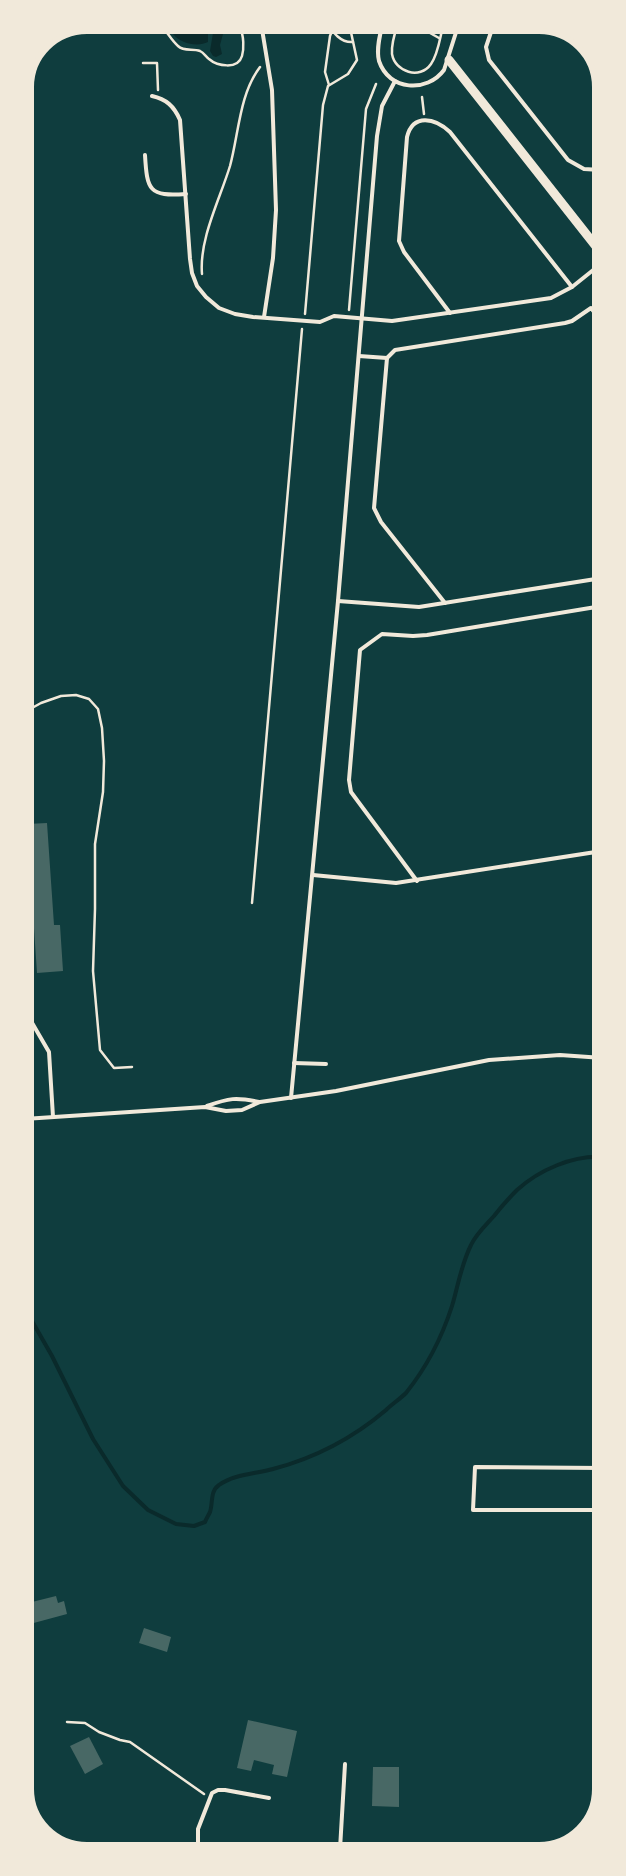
<svg xmlns="http://www.w3.org/2000/svg" width="626" height="1876" font-family="Karla,sans-serif">
	<rect width="100%" height="100%" fill="#0f3d3e"/>
	<g fill="#0a2a2b">
		<path d="M168,23H175L177,31L181,34L208,32V42C198,47 181,44 173,34C171,31 170,26 168,23Z"/>
		<path d="M216,32L223,34L220,45L222,54L216,57L213,56L210,51L213,33Z"/>
	</g>
	<g fill="none" stroke-linecap="round" stroke-linejoin="round">
		<path stroke="#0a2a2b" stroke-width="4" d="M24,1307L52,1356L93,1439L123,1486L148,1510L176,1524L194,1526L205,1522C206,1519 208,1516 210,1512C213,1503 210,1491 219,1485C234,1474 256,1474 273,1469C315,1458 353,1438 386,1410C392,1404 400,1399 406,1393C426,1368 442,1337 452,1306C458,1286 461,1265 471,1245C476,1234 486,1225 494,1216C501,1207 509,1198 517,1190C539,1170 573,1155 603,1157"/>
	</g>
	<g fill="#486865">
		<path d="M47,823L54,925H60L63,971L37,973L27,824Z"/>
		<path d="M56,1596L58,1603L64,1601L67,1614L30,1624L24,1604Z"/>
		<path d="M144,1628L171,1637L167,1652L139,1643Z"/>
		<path d="M248,1720L297,1731L287,1777L272,1774L274,1765L254,1760L251,1771L237,1768Z"/>
		<path d="M89,1737L103,1764L85,1774L70,1746Z"/>
		<path d="M373,1767H399V1807L372,1806Z"/>
	</g>
	<g fill="none" stroke-linecap="round" stroke-linejoin="round">
		<g stroke="#f1e9da" stroke-width="2.5">
			<path d="M158,23C166,29 170,39 178,46C184,52 193,48 200,51C204,53 206,57 209,59C217,66 238,70 242,56C244,49 244,35 240,29L226,25L185,23"/>
			<path d="M327,23C333,32 340,43 353,42"/>
			<path d="M398,23C395,32 391,44 392,54C395,72 420,80 431,64C439,53 440,35 444,23"/>
			<path d="M412,23L439,38"/>
			<path d="M143,63H157L158,90"/>
			<path d="M329,85L325,72L330,36L332,31"/>
			<path d="M422,97L424,114"/>
			<path d="M202,274C199,239 220,199 230,166C239,133 239,95 260,67"/>
			<path d="M349,310L366,109L376,84"/>
			<path d="M305,314L323,105L328,86L348,74L357,60L349,23"/>
			<path d="M23,713L41,703L61,696L76,695L89,699L98,709L102,728L104,761L103,792L95,844V909L93,971L100,1050L114,1068L132,1067"/>
			<path d="M252,903L302,329"/>
			<path d="M67,1722L85,1723L99,1732L120,1740L130,1742L204,1794"/>
		</g>
		<g stroke="#f1e9da" stroke-width="4">
			<path d="M261,23L272,90L276,210L273,258L264,317"/>
			<path d="M383,23C380,34 376,49 379,61C389,91 427,93 444,70L459,23"/>
			<path d="M494,23L486,47L489,60L568,160L584,169L601,170"/>
			<path d="M152,96C166,99 174,106 180,120L190,259L192,273L197,286L206,297L219,308L235,314L253,317L320,322L334,316L392,321L551,298L572,287L602,263"/>
			<path d="M145,155C147,190 149,197 186,194"/>
			<path d="M450,313L404,252L399,241L407,137C413,113 435,118 450,132L572,287"/>
			<path d="M359,356L387,358"/>
			<path d="M338,601L419,607L602,578"/>
			<path d="M445,603L381,522L374,508L387,358L395,350L565,323L572,321L591,308L602,322"/>
			<path d="M313,875L396,883L602,851"/>
			<path d="M417,881L351,792L349,780L360,650L382,634L413,636L427,635L602,606"/>
			<path d="M24,1009L49,1052L53,1117"/>
			<path d="M294,1063L326,1064"/>
			<path d="M291,1098L338,601L377,136L382,106L395,81"/>
			<path d="M207,1106C229,1098 236,1097 259,1102"/>
			<path d="M24,1119L205,1107L226,1111L242,1110L260,1102L336,1091L489,1060L560,1055L603,1058"/>
			<path d="M603,1468L475,1467L473,1510H603"/>
			<path d="M340,1849L345,1764"/>
			<path d="M198,1850V1829L212,1793L218,1790H225L269,1798"/>
		</g>
		<g stroke="#f1e9da" stroke-width="9">
			<path d="M449,60L602,254"/>
			<path d="M79,1851L559,1849"/>
		</g>
	</g>
	<path d="M0 0H626V1876H0ZM87 31H539A56 56 0 0 1 595 87V1789A56 56 0 0 1 539 1845H87A56 56 0 0 1 31 1789V87A56 56 0 0 1 87 31Z" fill="#f1e9da" fill-rule="evenodd"/>
	<path fill="none" stroke="#f1e9da" stroke-width="6" d="M87 31H539A56 56 0 0 1 595 87V1789A56 56 0 0 1 539 1845H87A56 56 0 0 1 31 1789V87A56 56 0 0 1 87 31Z"/>
</svg>
